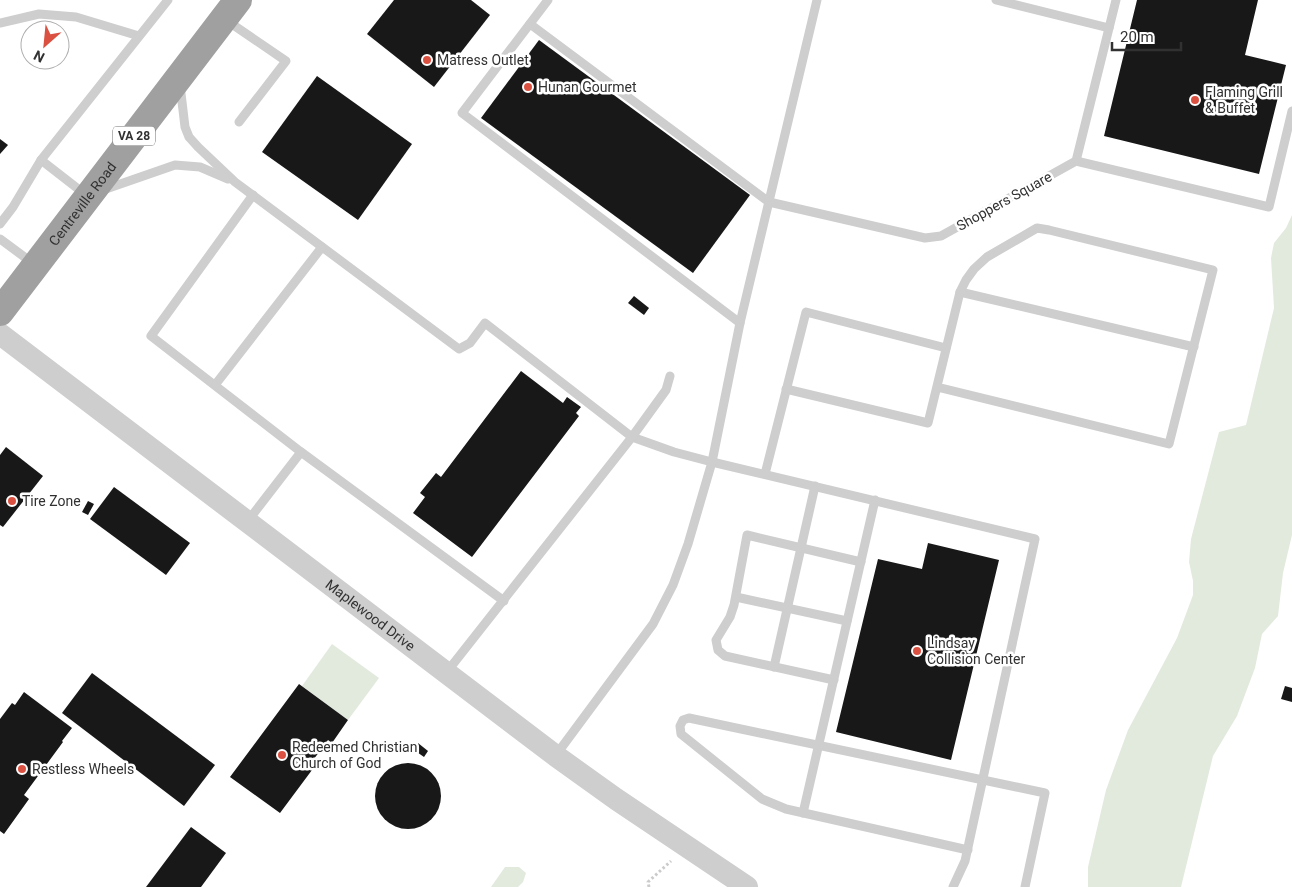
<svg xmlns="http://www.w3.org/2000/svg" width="1292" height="887" font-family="Roboto,sans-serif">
	<rect width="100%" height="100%" fill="#fff"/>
	<g fill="#e2eade">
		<path d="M1292,215V535L1283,573L1278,616L1262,634L1255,668L1237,716L1213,756L1181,887H1088V867L1106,790L1128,730L1177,638L1193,595V581L1189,562L1191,539L1219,432L1246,425L1274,308L1271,258L1274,243L1286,228Z"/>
		<path d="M332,644L379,678L348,720L302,686Z"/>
		<path d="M505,867H519L526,873L523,882L518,887H491Z"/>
	</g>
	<g fill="#181818">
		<path d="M394,0H471L490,15L434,87L367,34Z"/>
		<path d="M1137,0H1258L1245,55L1286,65L1259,174L1104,136Z"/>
		<path d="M539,40L750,195L693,273L481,118Z"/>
		<path d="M317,76L412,144L358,220L262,152Z"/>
		<path d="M0,139L8,145L0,154Z"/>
		<path d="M634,296L649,308L644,315L628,303Z"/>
		<path d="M521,371L563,403L567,397L581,407L576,413L579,416L472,557L413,513L425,497L420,493L436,473L441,477Z"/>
		<path d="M6,447L43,476L3,527L0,525V455Z"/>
		<path d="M114,487L190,543L166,575L90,519Z"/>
		<path d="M88,501L94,504L88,515L82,512Z"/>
		<path d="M928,543L999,560L951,760L836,732L878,559L922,569Z"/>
		<path d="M92,673L215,765L184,806L62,713Z"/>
		<path d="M299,684L348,720L332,743L328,740L308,767L312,770L280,813L230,777Z"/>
		<path d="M1285,686L1292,688V702L1281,699Z"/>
		<path d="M24,692L72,728L62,741L63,742L24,795L29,799L4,834L0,831V719L12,703L15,705Z"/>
		<path d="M418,743L428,751L424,757L414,750Z"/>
		<circle cx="408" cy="796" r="33"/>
		<path d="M191,827L226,853L201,887H146Z"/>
	</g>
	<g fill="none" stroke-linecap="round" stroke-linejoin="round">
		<path stroke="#cbcbcb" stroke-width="3" stroke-dasharray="2.5 2.5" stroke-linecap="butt" d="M649,887L648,882L671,861"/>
		<g stroke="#cecece" stroke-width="9">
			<path d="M548,0L462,113L740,323"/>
			<path d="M996,0L1109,28"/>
			<path d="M226,20L286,61L239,122"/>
			<path d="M0,23L39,14L76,17L139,36"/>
			<path d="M530,24L769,202L925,238L941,236L1076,161L1116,0"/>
			<path d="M180,85L185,127L189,137L198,147L235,182L459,349L470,343L485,323L632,437L674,452L712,462L1035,539L965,861L953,887"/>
			<path d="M41,160L86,195"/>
			<path d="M1076,161L1269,207L1292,111"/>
			<path d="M103,190L175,165L200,167L228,179"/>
			<path d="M253,195L151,336L301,452"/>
			<path d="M0,224L13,207L41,160L168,0"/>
			<path d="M0,239L34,264"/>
			<path d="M960,292L1194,347"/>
			<path d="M215,385L322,247"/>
			<path d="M786,389L928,423L960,292L966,280L974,269L987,257L1037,228L1049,230L1213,270L1169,444L937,387"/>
			<path d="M765,474L806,312L946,348"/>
			<path d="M247,522L301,452L504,601"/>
			<path d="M736,597L847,621"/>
			<path d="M774,667L815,486"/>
			<path d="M446,673L632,437L666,390L670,376"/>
			<path d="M834,680L725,656L718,650L716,640L730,617L734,605L747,535L861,562"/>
			<path d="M556,755L653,624L673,585L688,544L712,462L740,323L817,0"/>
			<path d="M803,813L875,500"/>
			<path d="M968,850L786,809L762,799L681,734L680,726L683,720L689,718L1045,793L1025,887"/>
		</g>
		<path stroke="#cecece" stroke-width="22" id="s1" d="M0,334L556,756L616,799L747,887"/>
		<path stroke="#a0a0a0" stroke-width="28" id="s2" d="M0,312L238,0"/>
	</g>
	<g fill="#db5141" stroke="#fff" stroke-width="2">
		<circle cx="427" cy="60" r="5"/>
		<circle cx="528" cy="87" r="5"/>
		<circle cx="1195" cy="100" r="5"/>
		<circle cx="12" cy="501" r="5"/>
		<circle cx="917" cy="651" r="5"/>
		<circle cx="282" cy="755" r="5"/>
		<circle cx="22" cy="769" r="5"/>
	</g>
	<g text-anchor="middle" stroke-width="5" stroke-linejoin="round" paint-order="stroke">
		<rect fill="#fff" stroke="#6f6f6f" stroke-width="1" x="113" y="126.5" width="42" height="19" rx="4"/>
		<g font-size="12" font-weight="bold" fill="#313131">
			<text x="134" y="140">VA 28</text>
		</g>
		<g font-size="14" fill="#313131" stroke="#fff" text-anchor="start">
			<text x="437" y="65">Matress Outlet</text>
			<text x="538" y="92">Hunan Gourmet</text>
			<text x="1205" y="97">Flaming Grill<tspan x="1205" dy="16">&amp; Buffet</tspan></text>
			<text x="22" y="506">Tire Zone</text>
			<text x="927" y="648">Lindsay<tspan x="927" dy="16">Collision Center</tspan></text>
			<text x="292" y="752">Redeemed Christian<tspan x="292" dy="16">Church of God</tspan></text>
			<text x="32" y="774">Restless Wheels</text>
		</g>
		<g font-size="14" fill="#313131" stroke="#fff">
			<text transform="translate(1004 201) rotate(-29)" y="5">Shoppers Square</text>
			<text dy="5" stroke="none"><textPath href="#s2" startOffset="136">Centreville Road</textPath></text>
			<text dy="5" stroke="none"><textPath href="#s1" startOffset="465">Maplewood Drive</textPath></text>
		</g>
	</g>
	<g transform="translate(45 45) rotate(207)"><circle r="24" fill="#ffffff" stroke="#adadad"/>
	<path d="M0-4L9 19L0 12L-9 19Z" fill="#db5141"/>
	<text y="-8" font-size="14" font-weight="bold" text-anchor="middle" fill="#313131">N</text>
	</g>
	<path d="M1112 42v8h69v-8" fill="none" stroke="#313131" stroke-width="2.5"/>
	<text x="1120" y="42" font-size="15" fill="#313131" stroke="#ffffff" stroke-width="4" paint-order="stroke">20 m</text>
</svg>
